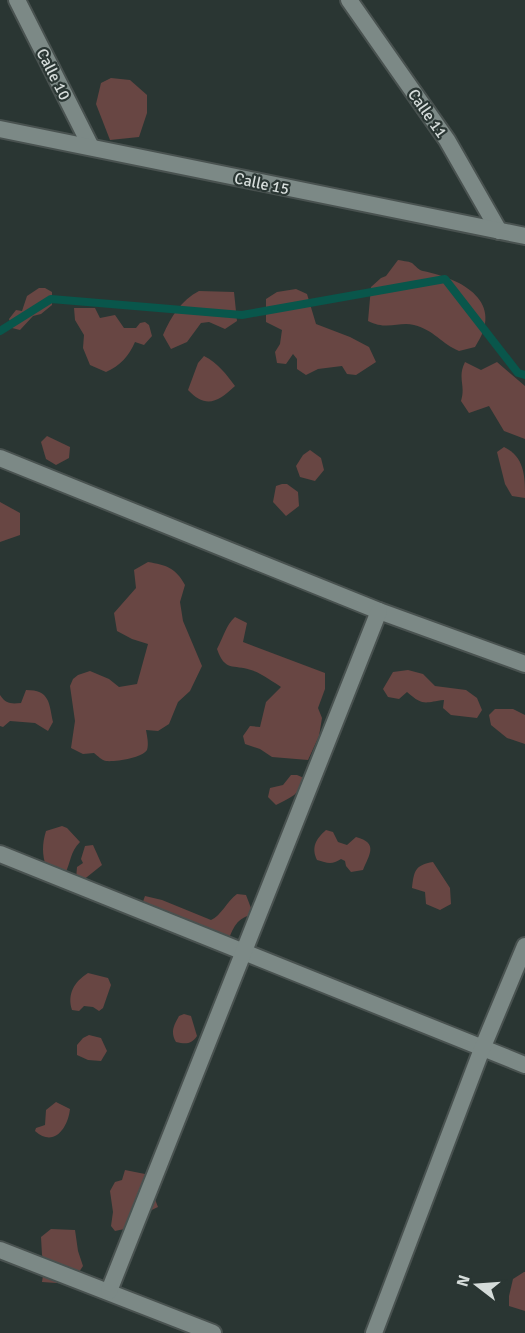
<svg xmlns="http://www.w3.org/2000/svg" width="525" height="1333" font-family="Signika,sans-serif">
	<rect width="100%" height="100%" fill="#2a3633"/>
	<g fill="#684643">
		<path d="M111,78L130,80L147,95V113L139,137L110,140L96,104L101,83Z"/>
		<path d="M398,260C402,261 408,261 412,263C416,266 418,270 423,271C463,279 506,302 475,347L459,351C442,344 434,330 414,325C399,321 388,331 368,321L371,287L381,278L386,276Z"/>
		<path d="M39,288H45L52,292V305L41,314L33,316L20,330L12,328L9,319L16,310L22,311L27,296Z"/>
		<path d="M296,289L307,294L316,324L350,337L369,347L376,362L356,375L347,374L342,366L318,369L306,375L297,369V359L293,354L286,364L277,363L275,352L280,344L282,330L266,322V299L277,292Z"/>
		<path d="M199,291L234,292L237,321L225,329L209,322L201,323L187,342L171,349L163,335C171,317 181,300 199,291Z"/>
		<path d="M74,308H95L100,318L115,315L124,328H136L140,323L145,322L149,325L152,336L144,345L135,342C129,356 120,366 106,372L90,365L83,348L84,335L75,320Z"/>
		<path d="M204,356C218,363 226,374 235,386C218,402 206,409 188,390L198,363Z"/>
		<path d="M465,362L481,370L497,362L525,386V439L504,431L489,406L469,413L461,401C466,385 457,378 465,362Z"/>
		<path d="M47,436L70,447L69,458L56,465L46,459L41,442Z"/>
		<path d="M504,447C525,457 525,477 525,498L512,496L505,484L497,452Z"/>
		<path d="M310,450L321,458L324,470L315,481L300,477L296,466L303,455Z"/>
		<path d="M282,484H287L298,492L299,506L286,516L273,502L276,486Z"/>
		<path d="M0,502L20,513V535L0,542Z"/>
		<path d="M148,562C166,565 176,568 185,585L180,602L183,621L202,666L190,691L178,702L169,724L158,731L146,730C147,736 149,744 147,750C142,758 115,762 106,761C101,760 98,756 94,753L83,754L71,748L75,721L70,686L73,679L78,675L90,671L109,679L119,687L137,684L148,644L132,639L117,631L114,613L136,588L134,570Z"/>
		<path d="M235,617L247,623L243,642L325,673V689L318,708L322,718L319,736L308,760L272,757L260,749L245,744L243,736L250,726L260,727L266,702L281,687C273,682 261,673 251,670C233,664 225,672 217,649C223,638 226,625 235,617Z"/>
		<path d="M408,670L423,674L435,686L466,690L477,698L482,710L477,718L451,715L443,708L444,700C425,702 424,707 407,692L399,699L388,697L383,689L393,672Z"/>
		<path d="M26,690C50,690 49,703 53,722L48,731L35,723L10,721L3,727L0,726V695C6,704 11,704 21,703Z"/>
		<path d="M495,709H513L525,715V744L507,738L491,725L489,715Z"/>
		<path d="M291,775H297L304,778C301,794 290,798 276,805L268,797L270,788L283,785Z"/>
		<path d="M62,826L67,828L80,842C70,852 71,862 65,874L46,867C42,854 42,844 46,831Z"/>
		<path d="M326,830L333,832L338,842L347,845L356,837C379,843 369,855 363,870L351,872L346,866L345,861L341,859C332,865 327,863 317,860C311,847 316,839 326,830Z"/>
		<path d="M93,845L102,865L82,881L76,879L77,867L83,863L81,859L85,846Z"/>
		<path d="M433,862L450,888L451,904L440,910L426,904L425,892L412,888C414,871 415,865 433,862Z"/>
		<path d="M237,894L246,895L251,908L248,916C234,920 231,934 226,947H213L196,943L184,937L174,926L141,907L145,896L162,900L211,920C221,916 227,901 237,894Z"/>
		<path d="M88,973L108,978L111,985L103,1008L99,1011L93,1007L84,1006L79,1011L72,1010C67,994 74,982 88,973Z"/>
		<path d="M184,1014L191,1016L197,1036C191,1045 185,1044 176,1042C170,1032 174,1025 179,1016Z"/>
		<path d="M89,1035L101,1038L107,1051L101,1061L88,1060L77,1055V1045L83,1038Z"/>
		<path d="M56,1102L70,1109C68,1128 54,1148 35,1131L36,1128L45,1125L46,1110Z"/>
		<path d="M125,1170L145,1174L158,1207L139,1216L129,1228L115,1231L111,1226L113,1212L110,1191L115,1182L122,1180Z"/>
		<path d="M51,1229L75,1230L78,1251L83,1266L71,1284L42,1282L45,1263L42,1255L41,1237Z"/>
		<path d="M524,1272H525V1311L509,1306V1296L513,1279Z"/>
	</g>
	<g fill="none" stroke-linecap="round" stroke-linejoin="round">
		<path stroke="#09564b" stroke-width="8" d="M0,331L51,299L242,315L445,279L518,373L525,375"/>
		<g stroke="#495250" stroke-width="20">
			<g id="minor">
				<path d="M17,0L91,147"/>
				<path d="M349,0L447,140L499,231"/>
				<path d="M0,129L525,236"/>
				<path d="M0,458L379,611L525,664"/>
				<path d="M0,854L525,1065"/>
				<path d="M0,1250L213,1333"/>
				<path d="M109,1291L379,611"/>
				<path d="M374,1333L482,1049L525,946"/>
			</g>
		</g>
		<use href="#minor" stroke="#7c8986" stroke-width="16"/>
	</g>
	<g text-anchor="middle" stroke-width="4.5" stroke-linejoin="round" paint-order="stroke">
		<g font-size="16" fill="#d5dcda" stroke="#2a3633">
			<text transform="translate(54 74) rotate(63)" y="6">Calle 10</text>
			<text transform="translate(428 113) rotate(55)" y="6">Calle 11</text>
			<text transform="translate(262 183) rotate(12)" y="6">Calle 15</text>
		</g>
	</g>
	<g transform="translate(477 1285) rotate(287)" stroke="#2a3633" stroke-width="4.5" paint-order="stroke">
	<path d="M0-4.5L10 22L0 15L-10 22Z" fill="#d5dcda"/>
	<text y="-9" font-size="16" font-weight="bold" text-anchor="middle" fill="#d5dcda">N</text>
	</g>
</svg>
